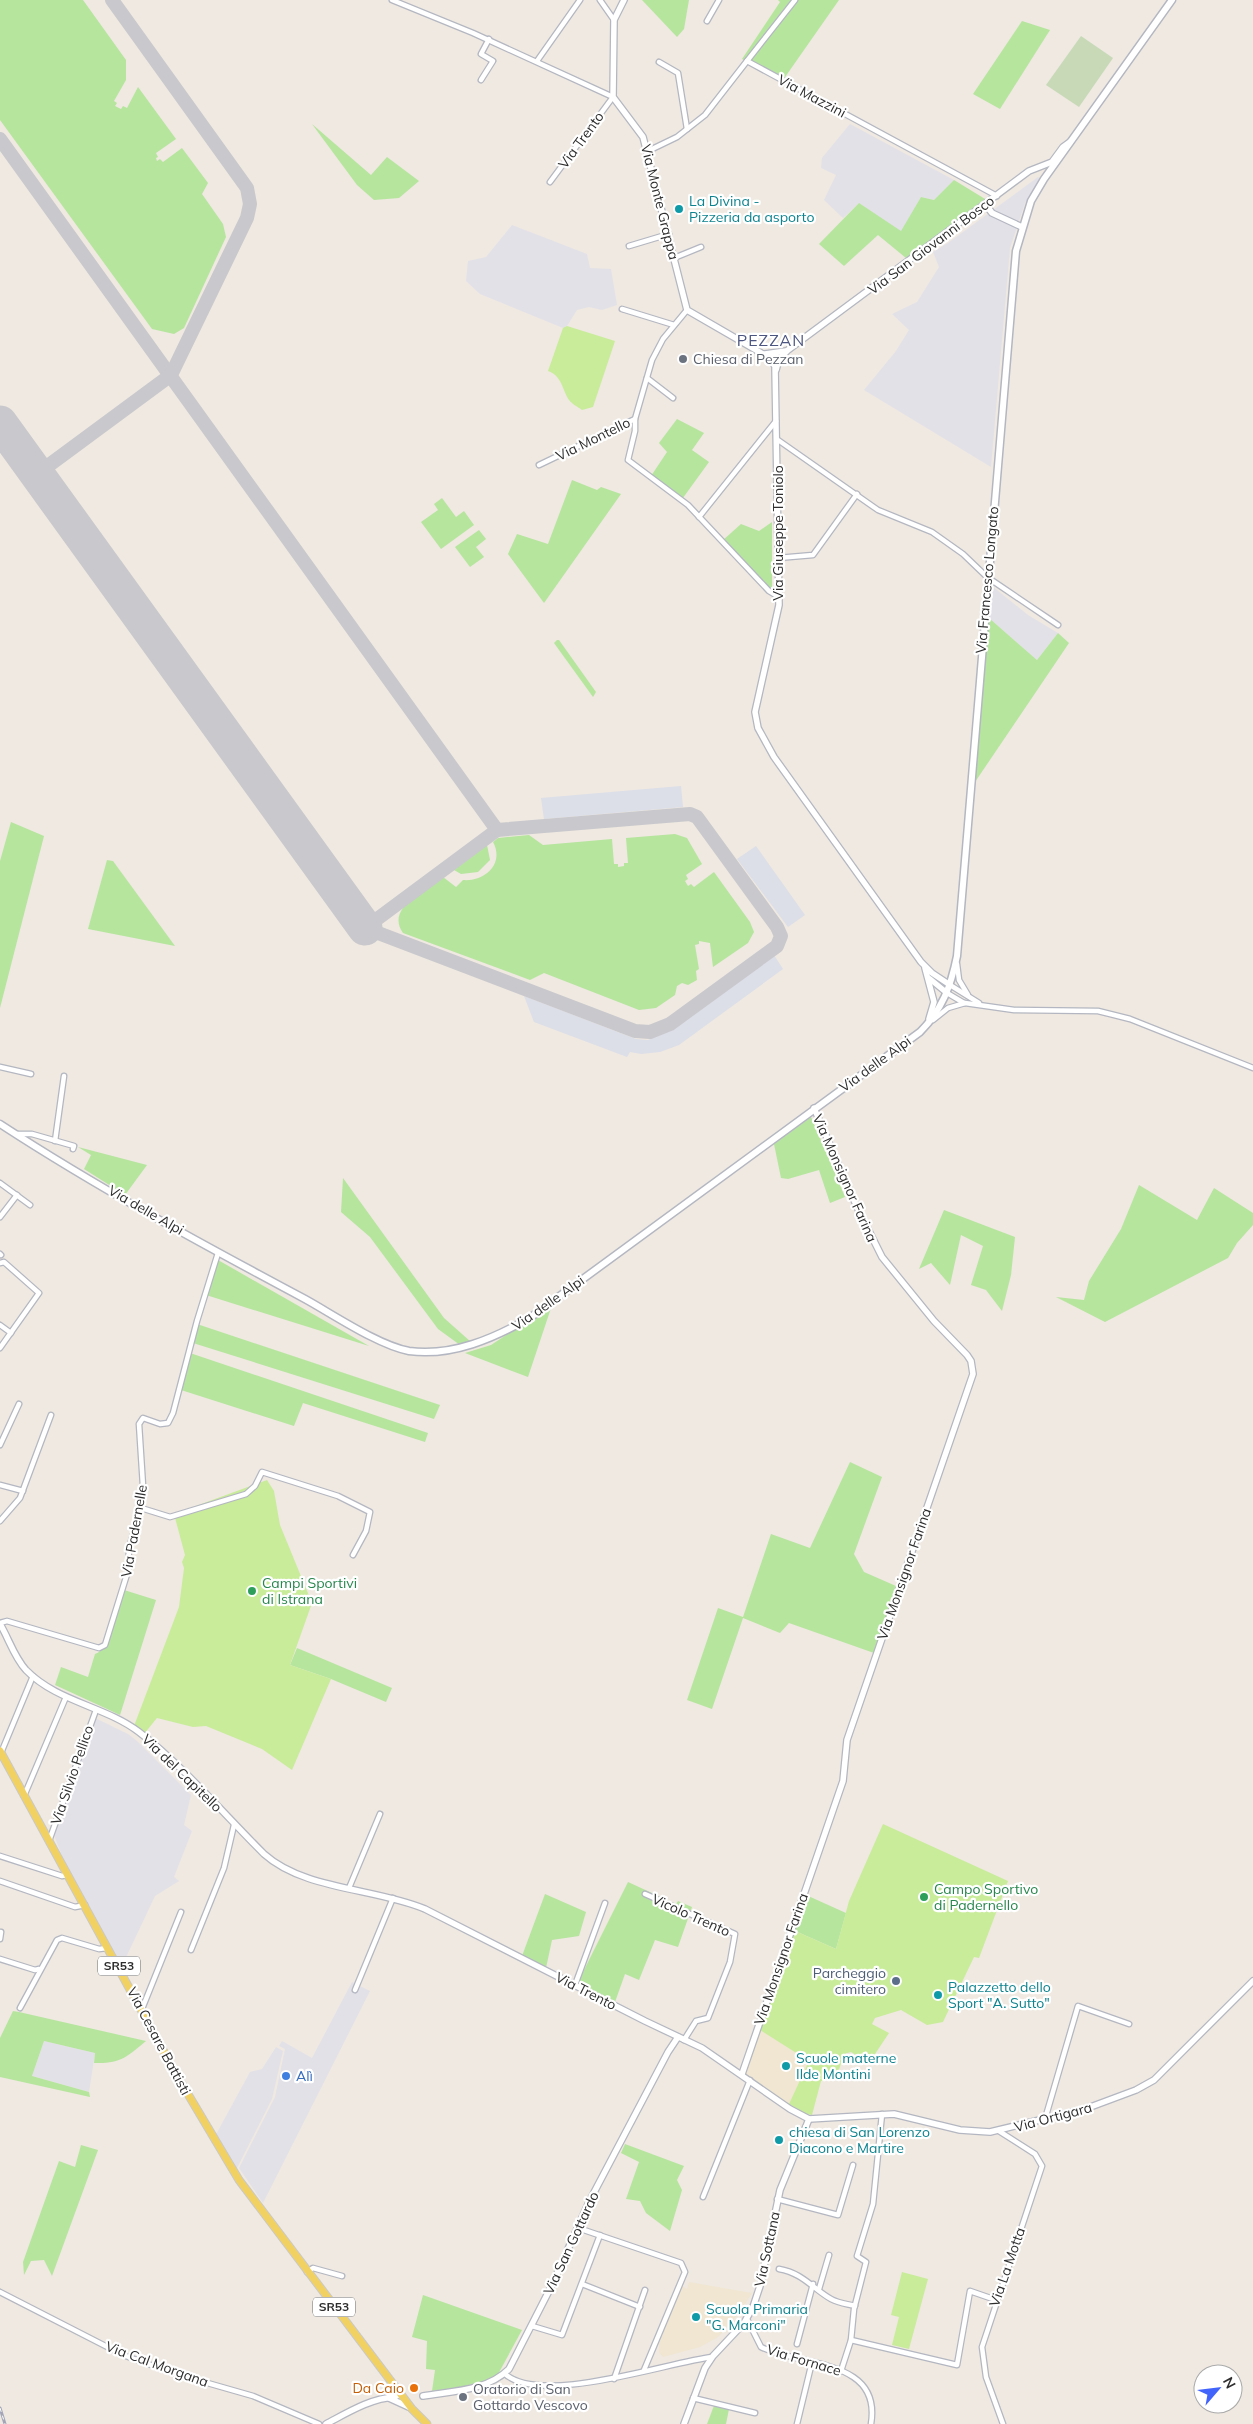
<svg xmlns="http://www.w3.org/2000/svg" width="1253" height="2424" font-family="Mulish,sans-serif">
	<rect width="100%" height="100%" fill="#efe9e1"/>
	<g fill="#e3e1e8">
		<path d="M850,124L954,180L934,200L921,197L901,232L859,203L843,218L824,200L836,175L821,168L822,158Z"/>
		<path d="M1038,177L1041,179L1025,203L1010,248L991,467L864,390L896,351L909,330L892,314L917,302L939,267L933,252L948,243Z"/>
		<path d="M512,225L587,254L590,268L611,269L617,305L602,310L589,307L577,310L567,326L563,328L480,294L466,281L468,261L486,257Z"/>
		<path d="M992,586L1028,615L1058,633L1037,660L989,618Z"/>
		<path d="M95,1718L128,1734L137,1741L191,1795L184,1825L192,1831L174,1877L179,1881L155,1896L120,1970L70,1877L54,1835Z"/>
		<path d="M352,1982L370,1991L263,2203L239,2168L275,2097L285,2049L279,2046L282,2041L312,2058Z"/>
		<path d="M44,2041L95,2053L89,2092L32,2076Z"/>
		<path d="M276,2047L283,2051L272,2099L236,2170L260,2205L213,2140L250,2072L262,2069Z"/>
	</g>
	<g fill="#f0e6d1">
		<path d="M760,2030L809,2061L789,2104L745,2074Z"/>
		<path d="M689,2282L752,2293L740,2312L718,2337L700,2347L663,2357L659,2352V2344L682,2286L687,2289Z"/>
	</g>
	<g fill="#dcdee8">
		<path d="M681,786L683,807L544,819L541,798Z"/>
		<path d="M756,846L805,915L788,927L737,859Z"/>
		<path d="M774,955L783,969L679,1045L660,1052L641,1054L630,1052L627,1057L534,1022L524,996L636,1039L648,1040L673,1028Z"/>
	</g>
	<g fill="#b6e59e">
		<path d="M0,0H83L126,60V80L114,101L117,103L115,106L121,109L123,106L127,108L138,87L176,139L156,153L158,157L156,158L157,161L160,159L163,162L182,148L208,183L202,194L223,224L226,237L184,328L174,334L152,329L0,120Z"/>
		<path d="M642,0H689L684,29L677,37Z"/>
		<path d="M778,0H839L783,80L742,59L780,2Z"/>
		<path d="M1022,21L1050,30L1000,109L973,94Z"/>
		<path d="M312,124L371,175L387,157L419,181L399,198L374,200L357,185Z"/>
		<path d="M954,180L990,202L943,237L906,258L878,235L844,266L819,244L859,203L901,231L921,197L934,200Z"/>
		<path d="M677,419L704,433L692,450L709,462L680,502L651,476L667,452L659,443Z"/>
		<path d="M572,480L597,490L601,487L621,494L544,603L508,554L517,534L548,544Z"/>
		<path d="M442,498L456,517L464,511L474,525L441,549L421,522L438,510L434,504Z"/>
		<path d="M772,522V593L722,541L741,524L759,531Z"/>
		<path d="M479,530L486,539L476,547L484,557L470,567L455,547Z"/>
		<path d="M989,618L1037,660L1058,633L1069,643L973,785Z"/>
		<path d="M557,640H559L596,692L593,697L554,643Z"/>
		<path d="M11,822L44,836L0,1008V861Z"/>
		<path d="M675,834L687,838L702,864L686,875L688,879L685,881L688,886L691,884L694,887L714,872L750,922L754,932L748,943L713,967L710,943L699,941V944L695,945L699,969L696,971L697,980L688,985L682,983L677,986L675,995L656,1008L639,1010L544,973L530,980L403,933C385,908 426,890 443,877L456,887L463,880C484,882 505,864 493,842L498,838L529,835L543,845L612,839L614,864H618V867L624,866V863H628L626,838Z"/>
		<path d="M487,845L490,860L478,872L461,874L454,870Z"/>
		<path d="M107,860L113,861L175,946L88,929Z"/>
		<path d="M811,1117L845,1197L830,1203L819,1170L788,1179L781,1178L774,1144Z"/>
		<path d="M78,1147L147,1165L125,1195L84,1169L91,1155Z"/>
		<path d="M343,1178L444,1318L471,1342L460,1345L438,1329L370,1237L341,1212Z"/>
		<path d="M1139,1185L1197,1220L1214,1188L1253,1213V1225L1237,1243L1228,1258L1105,1322L1056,1297L1084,1300L1089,1281L1121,1229Z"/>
		<path d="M944,1210L1015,1237L1011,1275L1002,1311L986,1290L971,1285L983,1246L961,1235L950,1285L931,1263L919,1269Z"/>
		<path d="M218,1260L369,1346L206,1295Z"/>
		<path d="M552,1305L528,1377L465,1353L491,1345Z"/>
		<path d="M197,1324L440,1405L434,1419L193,1343Z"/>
		<path d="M190,1353L428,1433L425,1442L303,1403L294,1426L181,1390Z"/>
		<path d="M850,1462L882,1477L854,1554L864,1572L896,1586L874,1653L789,1623L780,1633L743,1618L712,1709L687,1700L718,1608L743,1617L771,1534L810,1548Z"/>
		<path d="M124,1590L156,1600L120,1715L55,1685L61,1667L88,1677L95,1654C111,1650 119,1605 124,1590Z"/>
		<path d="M297,1648L392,1688L386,1702L331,1679L290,1665Z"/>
		<path d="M628,1882L676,1904L678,1901L692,1907L678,1947L655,1940L639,1980L625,1974L615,2002L577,1984Z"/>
		<path d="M545,1894L586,1912L579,1936L552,1940L546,1968L522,1956Z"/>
		<path d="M806,1895L846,1913L836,1949L793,1930Z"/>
		<path d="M13,2011L19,2012L146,2041C127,2057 120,2064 94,2063L95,2053L44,2041L32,2076L89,2092L90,2097L0,2077V2038Z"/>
		<path d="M625,2144L684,2166L677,2180L682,2190L670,2231L646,2213L640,2201L626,2199L639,2162L621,2153Z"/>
		<path d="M81,2145L98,2150L52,2276L44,2260L31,2261L24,2275L23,2262L59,2161L75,2167Z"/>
		<path d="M423,2295L522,2330L496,2378L458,2388L432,2391L435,2370L426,2369L427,2341L412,2337Z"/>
		<path d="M715,2403L729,2409L726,2424H707Z"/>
	</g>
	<path fill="#c8d9b8" d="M1081,36L1113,58L1079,107L1046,85Z"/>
	<g fill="#c9ec9a">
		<path d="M567,326L615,341L593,407L582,410C578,407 572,404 569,400C562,389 562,376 548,371L563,328Z"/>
		<path d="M267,1480L274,1491L280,1525L312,1603L290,1665L331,1679L292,1770L262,1749L206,1726L193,1727L157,1718L144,1734L134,1726L179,1607L184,1568L182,1562L185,1555L174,1514Z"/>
		<path d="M883,1824L1008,1881L979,1958L974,1957L943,2022L927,2025L901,2010L875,2018L872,2024L889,2033L869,2063L851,2052L844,2054L836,2079L821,2081L812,2115L806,2114L789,2104L809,2061L760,2030L793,1930L836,1949L849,1901Z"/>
		<path d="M902,2272L928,2279L909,2349L892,2345L899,2317L891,2315Z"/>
	</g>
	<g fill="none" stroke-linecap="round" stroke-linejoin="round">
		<g stroke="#c9c8cc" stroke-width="14">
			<path d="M0,139L497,830L365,928"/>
			<path d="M37,474L171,375L247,218L250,204L247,188L112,0"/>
			<path d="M365,928L635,1031L650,1032L670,1024L777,946L781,936L777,927L697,817L690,814L497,830"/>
		</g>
		<path stroke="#c9c8cc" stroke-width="35" d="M0,423L365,928"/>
		<g stroke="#b4b7c1" stroke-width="7">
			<g id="minor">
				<path d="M392,0L473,33L613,97L550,182"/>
				<path d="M600,0L614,20"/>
				<path d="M707,21L719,0"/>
				<path d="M537,61L580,0"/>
				<path d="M747,61L795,0"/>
				<path d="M659,62L678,73L687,129"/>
				<path d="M481,80L493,61L481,54L489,39"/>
				<path d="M648,151L677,137L705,115L747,61L997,196"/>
				<path d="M629,246L669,234"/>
				<path d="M674,258L701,247"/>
				<path d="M622,309L674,325"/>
				<path d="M647,378L673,398"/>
				<path d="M635,419V431L628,460L688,505L769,591L779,597"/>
				<path d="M778,440L878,510L932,532L963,554L987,577L1058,625"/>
				<path d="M539,465L635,419L652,360L663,339L687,310"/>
				<path d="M699,517L776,421"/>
				<path d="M778,558L813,555L857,494"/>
				<path d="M957,964L959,980L968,995"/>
				<path d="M950,985L979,1003"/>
				<path d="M947,993L964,1003"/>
				<path d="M933,1020L948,1008L965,1003L1014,1010L1098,1011L1130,1019L1253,1068"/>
				<path d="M0,1067L31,1074"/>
				<path d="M17,1134H32L74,1146L73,1149"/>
				<path d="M55,1141L64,1076"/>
				<path d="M0,1183L30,1205"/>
				<path d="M0,1217L17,1195"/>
				<path d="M0,1254L1,1255"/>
				<path d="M0,1263L4,1262L39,1293L0,1348"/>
				<path d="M0,1325L11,1333"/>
				<path d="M0,1445L19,1404"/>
				<path d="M0,1485L23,1491"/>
				<path d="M141,1508L170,1517L246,1494L255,1486L262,1472L338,1496L370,1512L366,1531L353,1555"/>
				<path d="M0,1521L20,1498L51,1415"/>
				<path d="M0,1623L7,1621L99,1648L105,1645L128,1571L129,1548L141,1508L143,1486L139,1424L143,1418L160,1424L168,1423L173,1413L197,1321L218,1253"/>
				<path d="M1,1753L33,1676"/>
				<path d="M24,1796L66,1697"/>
				<path d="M49,1841L96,1710"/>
				<path d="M0,1856L62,1876L68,1875"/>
				<path d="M0,1881L75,1907L85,1905"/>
				<path d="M349,1888L380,1814"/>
				<path d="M645,1894L735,1934L730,1962L708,2018L696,2021L684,2040"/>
				<path d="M0,1939L1,1932"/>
				<path d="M191,1950L224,1868L234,1825"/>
				<path d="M0,1959L35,1970L39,1969"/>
				<path d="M575,1985L605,1903"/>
				<path d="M355,1990L393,1898"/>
				<path d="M20,2008L57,1940L62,1938L99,1949L107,1948"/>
				<path d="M142,2009L181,1912"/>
				<path d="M1045,2119L1078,2006L1129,2024"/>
				<path d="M999,2131L1035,2154L1042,2166L982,2347L986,2377L1003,2424"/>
				<path d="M703,2197L750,2080"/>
				<path d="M777,2199L838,2215L853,2165"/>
				<path d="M578,2228L681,2263L685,2272L644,2370"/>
				<path d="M779,2269C803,2273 813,2289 831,2299C838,2303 847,2304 855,2306"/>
				<path d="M307,2272L313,2268L342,2276"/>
				<path d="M582,2284L640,2307"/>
				<path d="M819,2289L829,2255"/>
				<path d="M0,2292L123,2355L176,2374L253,2396L319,2424"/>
				<path d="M747,2319L761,2347C801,2367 882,2358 871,2424"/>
				<path d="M532,2326L562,2335L600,2235"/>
				<path d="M851,2340L957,2365L970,2291L996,2300"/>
				<path d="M797,2344L813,2284"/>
				<path d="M841,2371L851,2340L854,2309L866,2262L857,2256L873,2204L882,2114"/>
				<path d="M505,2374C542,2406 665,2363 712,2357"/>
				<path d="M614,2379L645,2290"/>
				<path d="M693,2398L755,2413"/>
				<path d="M797,2424L812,2362"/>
			</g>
		</g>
		<g stroke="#b4b7c1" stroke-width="8">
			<g id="tertiary">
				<path d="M624,0L614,20L613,97L643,137L687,310L768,357L775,366L779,605L755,712L758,728L774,757L921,962L932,973L950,985"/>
				<path d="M986,205L992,213L1022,227"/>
				<path d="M765,354L786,351"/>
				<path d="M776,370L779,359L788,350L1029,171L1052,162L1063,147L1070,142"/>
				<path d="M925,968L934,1002L929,1019"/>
				<path d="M930,979L947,993"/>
				<path d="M0,1624C9,1639 14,1657 26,1670C57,1702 105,1706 139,1732C182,1765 225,1815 264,1854C304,1890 375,1888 425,1909L645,2021L702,2048L790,2109L809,2119L894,2114L960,2130L990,2132L1085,2109L1136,2090L1154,2080L1253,1981"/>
				<path d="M742,2074L843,1781L847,1740L973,1374L971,1361L967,1355L934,1321L882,1257L857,1207L814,1108"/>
				<path d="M423,2396C453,2391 487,2391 509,2369L551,2287L590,2200L668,2052L678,2037"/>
				<path d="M389,2398L411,2408"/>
				<path d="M326,2424C347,2413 371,2398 395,2397L400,2393"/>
				<path d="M684,2424L705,2368L713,2356L744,2323L753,2307L760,2286L780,2190L809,2119"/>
			</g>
		</g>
		<g stroke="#b4b7c1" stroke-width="9">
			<path id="secondary" d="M0,1124C98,1188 202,1244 305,1299C334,1315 378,1345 409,1351C452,1357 495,1338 531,1317L920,1032C942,1010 951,986 957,956L1016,251L1031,201L1044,179L1172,0"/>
		</g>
		<g stroke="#c9c9c9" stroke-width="9">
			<path id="primary" d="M0,1751L176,2074L239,2180L412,2409L427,2424"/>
		</g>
		<use href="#minor" stroke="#fff" stroke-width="4.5"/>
		<use href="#tertiary" stroke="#fff" stroke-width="5.5"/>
		<use href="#secondary" stroke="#fff" stroke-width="6"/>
		<use href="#primary" stroke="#f2d163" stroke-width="7"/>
		<g stroke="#a3a6b8" stroke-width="3">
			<path id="rail" d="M0,2408L5,2424"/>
		</g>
		<use href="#rail" stroke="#fff" stroke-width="1" stroke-dasharray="4" stroke-linecap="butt"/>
	</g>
	<g fill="#0f9aa8" stroke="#fff" stroke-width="2">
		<circle cx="679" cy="209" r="5"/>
		<circle cx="938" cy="1995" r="5"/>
		<circle cx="786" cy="2066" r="5"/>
		<circle cx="779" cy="2140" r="5"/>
		<circle cx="696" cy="2317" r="5"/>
	</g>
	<g fill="#6b7280" stroke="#fff" stroke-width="2">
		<circle cx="683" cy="359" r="5"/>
		<circle cx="463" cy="2397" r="5"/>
	</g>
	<g fill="#2e9e5b" stroke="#fff" stroke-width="2">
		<circle cx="252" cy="1591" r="5"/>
		<circle cx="924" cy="1897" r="5"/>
	</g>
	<circle fill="#5c6f8a" stroke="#fff" stroke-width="2" cx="896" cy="1981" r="5"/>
	<circle fill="#3f7fe0" stroke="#fff" stroke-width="2" cx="286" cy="2076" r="5"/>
	<circle fill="#e8710a" stroke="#fff" stroke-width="2" cx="414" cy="2388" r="5"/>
	<g text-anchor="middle" stroke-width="4.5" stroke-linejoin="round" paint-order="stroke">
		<g fill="#fff" stroke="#6d6d6d" stroke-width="1">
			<rect x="98" y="1956.5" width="42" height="19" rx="4"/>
			<rect x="313" y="2297.5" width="42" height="19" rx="4"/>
		</g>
		<g font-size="12" font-weight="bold" fill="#2e2e2e">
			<text x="119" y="1970">SR53</text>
			<text x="334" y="2311">SR53</text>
		</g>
		<g font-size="14" fill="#2e2e2e" stroke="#fff">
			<text transform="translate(812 96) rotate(28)" y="5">Via Mazzini</text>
			<text transform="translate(581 140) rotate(-54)" y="5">Via Trento</text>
			<text transform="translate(660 202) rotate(76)" y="5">Via Monte Grappa</text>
			<text transform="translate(931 245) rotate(-37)" y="5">Via San Giovanni Bosco</text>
			<text transform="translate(593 439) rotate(-26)" y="5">Via Montello</text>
			<text transform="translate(778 533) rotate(-90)" y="5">Via Giuseppe Toniolo</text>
			<text transform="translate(987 580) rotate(-85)" y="5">Via Francesco Longato</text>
			<text transform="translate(875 1064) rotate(-36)" y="5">Via delle Alpi</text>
			<text transform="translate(845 1178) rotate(66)" y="5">Via Monsignor Farina</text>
			<text transform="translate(146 1210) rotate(30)" y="5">Via delle Alpi</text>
			<text transform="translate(548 1303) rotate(-35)" y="5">Via delle Alpi</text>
			<text transform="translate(134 1531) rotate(-80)" y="5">Via Padernelle</text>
			<text transform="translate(904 1574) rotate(-71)" y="5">Via Monsignor Farina</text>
			<text transform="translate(182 1773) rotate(44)" y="5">Via del Capitello</text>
			<text transform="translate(72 1775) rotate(-71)" y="5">Via Silvio Pellico</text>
			<text transform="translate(691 1915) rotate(24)" y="5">Vicolo Trento</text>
			<text transform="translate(781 1959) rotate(-71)" y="5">Via Monsignor Farina</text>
			<text transform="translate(586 1991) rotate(27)" y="5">Via Trento</text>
			<text transform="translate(159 2041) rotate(62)" y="5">Via Cesare Battisti</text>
			<text transform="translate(1053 2117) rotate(-15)" y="5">Via Ortigara</text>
			<text transform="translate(571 2243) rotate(-65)" y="5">Via San Gottardo</text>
			<text transform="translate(767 2249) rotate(-78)" y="5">Via Sottana</text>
			<text transform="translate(1007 2267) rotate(-71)" y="5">Via La Motta</text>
			<text transform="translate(804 2360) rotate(17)" y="5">Via Fornace</text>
			<text transform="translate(157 2364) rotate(20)" y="5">Via Cal Morgana</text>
		</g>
		<g font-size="14" fill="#0d838f" stroke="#fff" text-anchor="start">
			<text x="689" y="206">La Divina -<tspan x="689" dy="16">Pizzeria da asporto</tspan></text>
			<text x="948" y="1992">Palazzetto dello<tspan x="948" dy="16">Sport "A. Sutto"</tspan></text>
			<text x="796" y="2063">Scuole materne<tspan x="796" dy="16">Ilde Montini</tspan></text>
			<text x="789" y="2137">chiesa di San Lorenzo<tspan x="789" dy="16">Diacono e Martire</tspan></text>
			<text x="706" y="2314">Scuola Primaria<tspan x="706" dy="16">"G. Marconi"</tspan></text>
		</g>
		<g font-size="14" fill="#5b616d" stroke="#fff" text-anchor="start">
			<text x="693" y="364">Chiesa di Pezzan</text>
			<text x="473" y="2394">Oratorio di San<tspan x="473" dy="16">Gottardo Vescovo</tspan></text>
		</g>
		<g font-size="14" fill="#27864d" stroke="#fff" text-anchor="start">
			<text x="262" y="1588">Campi Sportivi<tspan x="262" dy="16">di Istrana</tspan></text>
			<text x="934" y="1894">Campo Sportivo<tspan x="934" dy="16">di Padernello</tspan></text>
		</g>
		<g font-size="14" fill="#4e5e75" stroke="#fff" text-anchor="end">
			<text x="886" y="1978">Parcheggio<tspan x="886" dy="16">cimitero</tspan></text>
		</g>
		<g font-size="14" fill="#366cbe" stroke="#fff" text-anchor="start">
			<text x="296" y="2081">Alì</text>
		</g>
		<g font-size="14" fill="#c56008" stroke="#fff" text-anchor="end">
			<text x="404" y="2393">Da Caio</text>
		</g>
		<g font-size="16" letter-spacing="1" fill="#4d5680" stroke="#fff">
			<text x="771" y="346">PEZZAN</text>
		</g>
	</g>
	<g transform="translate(1218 2389) rotate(62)"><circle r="24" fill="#ffffff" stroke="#ababab"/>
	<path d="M0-4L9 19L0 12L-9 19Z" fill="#4264fb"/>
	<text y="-8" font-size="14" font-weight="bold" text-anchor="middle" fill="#2e2e2e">N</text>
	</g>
</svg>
